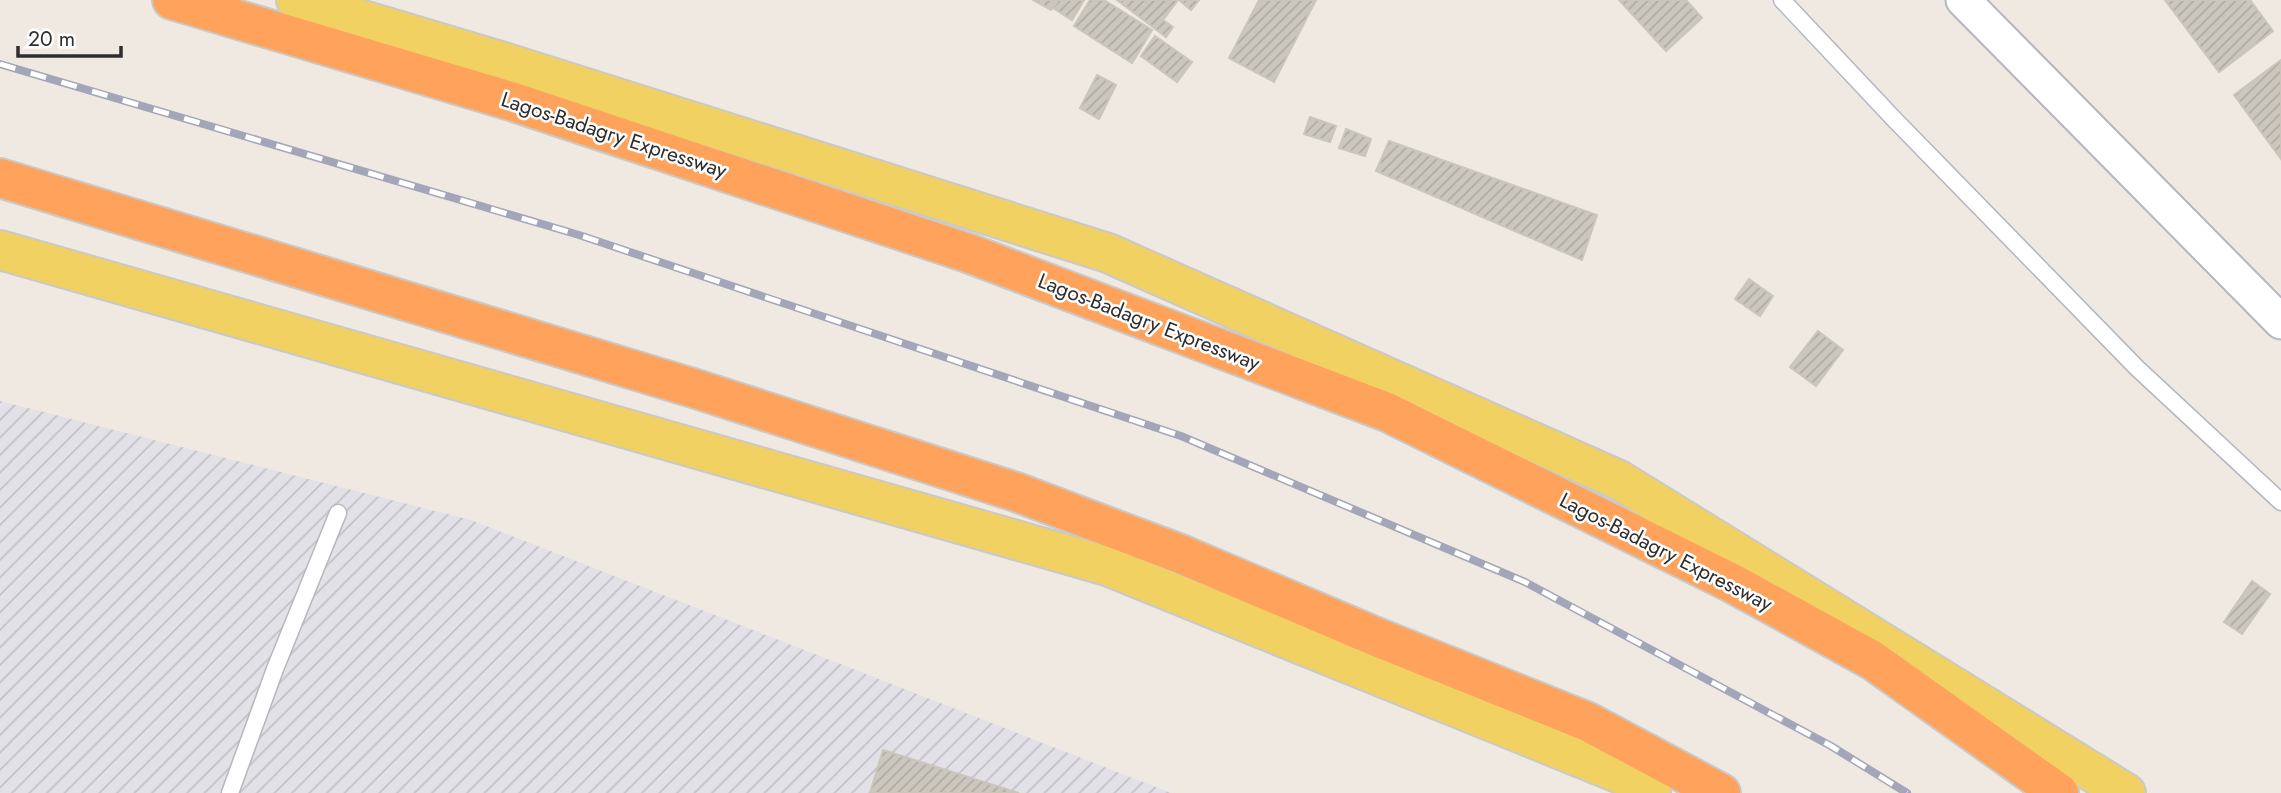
<svg xmlns="http://www.w3.org/2000/svg" width="2281" height="793" font-family="Jost,sans-serif">
	<defs>
		<pattern id="industrial-furrows" width="10" height="10" patternUnits="userSpaceOnUse" patternTransform="scale(1.75)"><rect width="10" height="10" fill="#e3e1e8"/><path d="M-1 1l2-2M0 10L10 0M9 11l2-2" fill="none" stroke="#c3c1c7"/></pattern>
		<pattern id="building-hatch" width="6" height="6" patternUnits="userSpaceOnUse" patternTransform="scale(1.75)"><rect width="6" height="6" fill="#cbc7bf"/><path d="M-1 1l2-2M0 6l6-6M5 7l2-2" fill="none" stroke="#afaba4"/></pattern>
	</defs>
	<rect width="100%" height="100%" fill="#efe9e1"/>
	<path fill="url(#industrial-furrows)" d="M0,401L471,520L1171,793H0Z"/>
	<g fill="url(#building-hatch)" stroke="#cbc5ba" stroke-width="2">
		<path d="M1033,0H1057L1051,10Z"/>
		<path d="M1058,0H1084L1072,20L1053,8Z"/>
		<path d="M1090,0H1104L1152,30L1132,63L1074,26Z"/>
		<path d="M1117,0H1178L1163,20L1173,27L1166,37Z"/>
		<path d="M1179,0H1199L1191,10Z"/>
		<path d="M1259,0H1316L1274,82L1229,58Z"/>
		<path d="M1619,0H1686L1702,18L1666,51Z"/>
		<path d="M2165,0H2250L2273,31L2219,72Z"/>
		<path d="M1155,36L1192,62L1177,82L1141,56Z"/>
		<path d="M2281,60V159L2234,95Z"/>
		<path d="M1097,75L1116,85L1099,119L1080,108Z"/>
		<path d="M1310,117L1336,126L1330,142L1304,134Z"/>
		<path d="M1346,129L1371,139L1365,156L1339,148Z"/>
		<path d="M1389,141L1597,215L1582,260L1376,171Z"/>
		<path d="M1749,279L1773,296L1760,316L1735,299Z"/>
		<path d="M1818,331L1843,350L1816,386L1790,367Z"/>
		<path d="M2252,581L2270,594L2242,634L2224,622Z"/>
		<path d="M883,750L1019,793H870Z"/>
	</g>
	<g fill="none" stroke-linecap="round" stroke-linejoin="round">
		<g stroke="#b4b7c1" stroke-width="19">
			<g id="lane">
				<path d="M1782,0L1894,119L2137,368L2281,502"/>
				<path d="M230,793L275,669L338,513"/>
			</g>
		</g>
		<g stroke="#b4b7c1" stroke-width="37">
			<path id="street" d="M1963,0L2281,322"/>
		</g>
		<g stroke="#c9c9c9" stroke-width="42">
			<g id="primary">
				<path d="M296,0L507,63L1108,253L1619,480L2126,793"/>
				<path d="M0,250L1107,566L1623,775L1651,793"/>
			</g>
		</g>
		<g stroke="#c9c9c9" stroke-width="42">
			<g id="highway">
				<path d="M172,0L514,102L968,253L1387,412L1732,583L1872,660L2059,793"/>
				<path d="M0,178L693,388L1016,492L1183,555L1374,636L1588,722L1721,793"/>
			</g>
		</g>
		<use href="#lane" stroke="#fff" stroke-width="16"/>
		<use href="#street" stroke="#fff" stroke-width="33"/>
		<use href="#primary" stroke="#f2d163" stroke-width="38"/>
		<use href="#highway" stroke="#ffa35c" stroke-width="38"/>
		<g stroke="#a3a6b8" stroke-width="8">
			<path id="rail" d="M0,64L579,235L1181,436L1525,582L1831,746L1907,793"/>
		</g>
		<use href="#rail" stroke="#fff" stroke-width="5" stroke-dasharray="16" stroke-linecap="butt"/>
	</g>
	<g text-anchor="middle" stroke-width="5" stroke-linejoin="round" paint-order="stroke">
		<g font-size="21" fill="#2e2e2e" stroke="#fff">
			<text transform="translate(614 135) rotate(18)" y="7">Lagos-Badagry Expressway</text>
			<text transform="translate(1149 322) rotate(21)" y="7">Lagos-Badagry Expressway</text>
			<text transform="translate(1666 552) rotate(27)" y="7">Lagos-Badagry Expressway</text>
		</g>
	</g>
	<path d="M18 46v10h103v-10" fill="none" stroke="#2e2e2e" stroke-width="3.5"/>
	<text x="28" y="46" font-size="21" fill="#2e2e2e" stroke="#ffffff" stroke-width="5" paint-order="stroke">20 m</text>
</svg>
